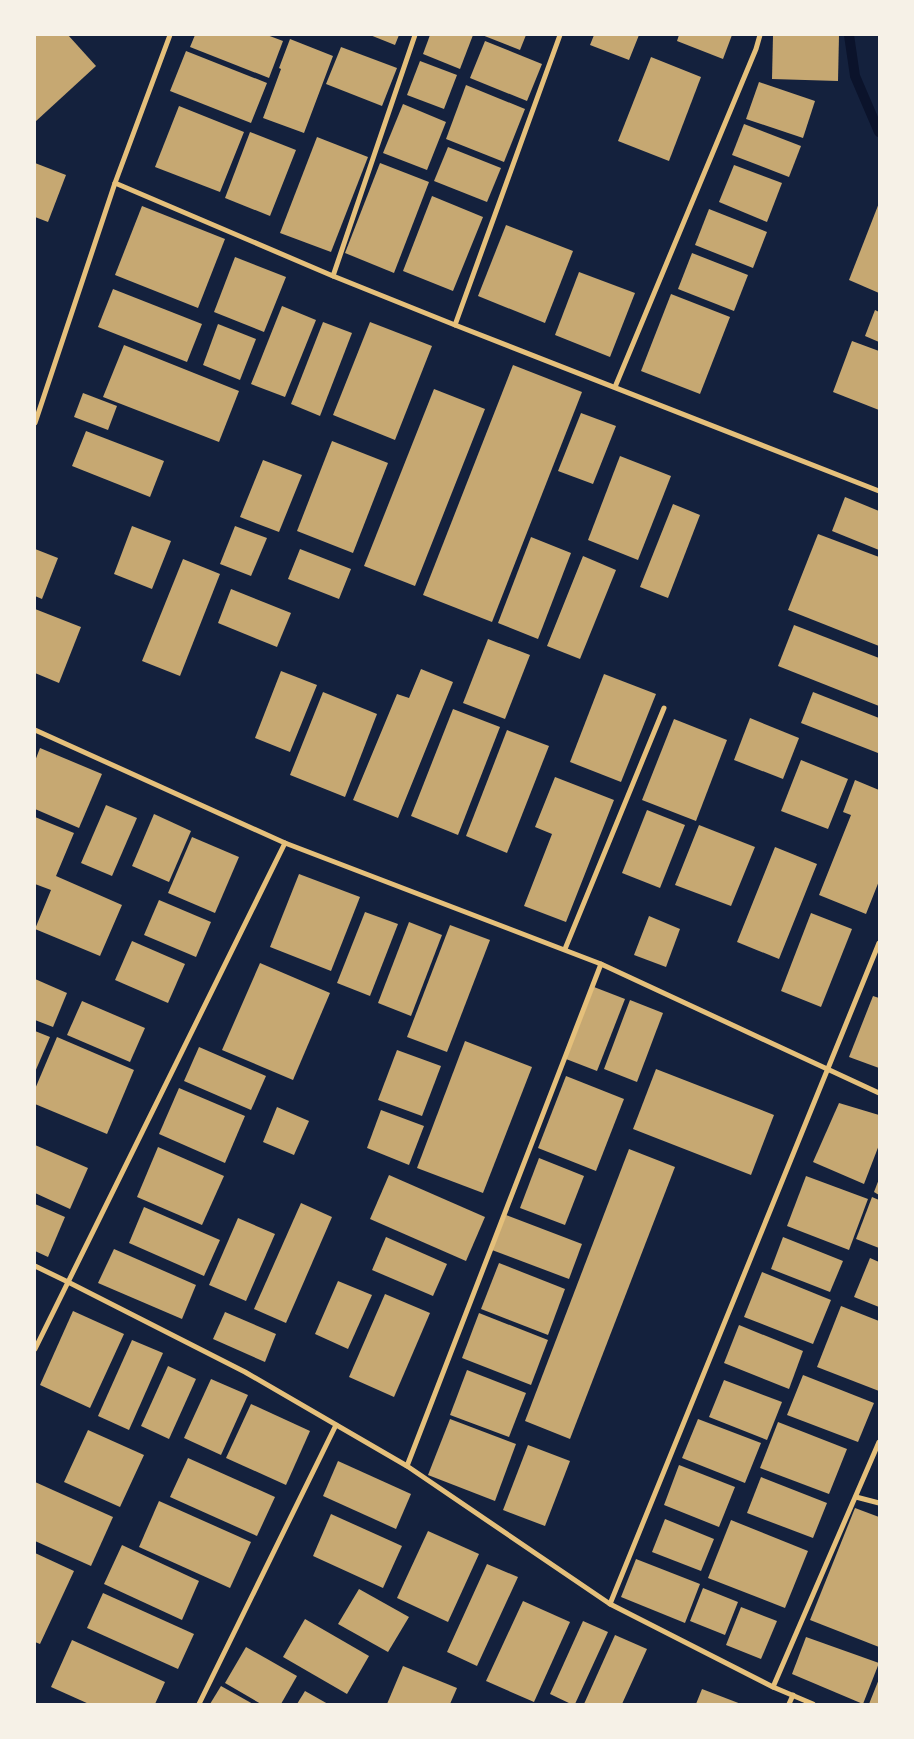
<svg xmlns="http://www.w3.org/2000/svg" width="914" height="1739" font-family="Lato,sans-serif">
	<rect width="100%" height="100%" fill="#14213d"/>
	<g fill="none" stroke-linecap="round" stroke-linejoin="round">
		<path stroke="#0b132b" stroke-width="10" d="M849,35L855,76L879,132"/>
	</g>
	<g fill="#c6a872">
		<path d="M35,35H68L96,66L35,122Z"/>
		<path d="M195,35H267L283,41L269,78L190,47Z"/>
		<path d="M370,35H399L395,45Z"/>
		<path d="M430,35H473L460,69L423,54Z"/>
		<path d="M482,35H526L520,50Z"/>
		<path d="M594,35H639L629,60L590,45Z"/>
		<path d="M679,35H732L723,59L677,41Z"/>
		<path d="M773,35H839L838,81L772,79Z"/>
		<path d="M290,39L333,56L304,133L263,118L281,69L279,68Z"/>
		<path d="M485,41L542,64L527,101L470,78Z"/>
		<path d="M341,47L397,68L382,106L326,84Z"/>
		<path d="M186,51L267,83L251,123L170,91Z"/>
		<path d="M651,57L701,77L669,161L618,141Z"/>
		<path d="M420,61L457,75L444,109L407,95Z"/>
		<path d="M759,82L815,101L803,138L746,119Z"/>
		<path d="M466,85L525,109L504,162L446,139Z"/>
		<path d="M403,104L446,122L427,170L383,153Z"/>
		<path d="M179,106L244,132L220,192L155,167Z"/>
		<path d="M744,124L801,146L789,177L732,155Z"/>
		<path d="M250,132L296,150L270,216L225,198Z"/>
		<path d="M317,137L368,157L331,252L280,233Z"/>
		<path d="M448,147L501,168L487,202L434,181Z"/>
		<path d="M35,163L66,175L48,222L35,217Z"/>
		<path d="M380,163L429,182L394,273L345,253Z"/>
		<path d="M734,165L782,183L767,222L719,202Z"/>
		<path d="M432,196L483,217L453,291L403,271Z"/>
		<path d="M879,203V293L849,280Z"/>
		<path d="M142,206L225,239L198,308L115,275Z"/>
		<path d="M709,209L767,232L753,268L695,245Z"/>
		<path d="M506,225L573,251L545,323L478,296Z"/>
		<path d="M692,253L748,275L734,311L678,289Z"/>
		<path d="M235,257L286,277L264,332L214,312Z"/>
		<path d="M579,272L635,293L610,357L555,335Z"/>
		<path d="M113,289L202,324L187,362L98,327Z"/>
		<path d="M671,294L730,317L700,394L641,371Z"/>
		<path d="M282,306L316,320L285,397L251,384Z"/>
		<path d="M875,310L879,312V342L865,336Z"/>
		<path d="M323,322L352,333L320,416L291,404Z"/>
		<path d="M370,322L432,346L395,440L333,415Z"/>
		<path d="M218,324L256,339L240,380L203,365Z"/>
		<path d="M852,341L879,351V410L833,392Z"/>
		<path d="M124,345L239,391L219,442L103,397Z"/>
		<path d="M513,365L582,392L492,622L423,595Z"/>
		<path d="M434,389L485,409L415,586L364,566Z"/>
		<path d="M83,393L117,406L108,430L74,417Z"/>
		<path d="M581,413L616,426L593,484L558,471Z"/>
		<path d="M86,431L164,461L150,497L72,466Z"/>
		<path d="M332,441L388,463L353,553L297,531Z"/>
		<path d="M620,456L671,476L638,560L588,540Z"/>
		<path d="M263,460L302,475L279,532L240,517Z"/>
		<path d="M845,497L879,511V550L832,531Z"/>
		<path d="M673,504L700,515L668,598L640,587Z"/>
		<path d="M132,526L171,541L152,589L114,574Z"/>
		<path d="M235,526L267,538L251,576L220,564Z"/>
		<path d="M818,534L879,557V646L788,610Z"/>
		<path d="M531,537L571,553L538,639L498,623Z"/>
		<path d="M35,549L58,558L42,599L35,596Z"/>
		<path d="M300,549L351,569L339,599L288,579Z"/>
		<path d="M583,556L616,570L580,659L547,646Z"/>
		<path d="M183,559L220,574L180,676L142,661Z"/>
		<path d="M231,589L291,613L277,647L218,623Z"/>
		<path d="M35,609L81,627L59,683L35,673Z"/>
		<path d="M794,625L879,658V706L778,666Z"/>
		<path d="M488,639L530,655L505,719L463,703Z"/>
		<path d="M421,669L453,682L398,818L353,800L397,694L409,698Z"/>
		<path d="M281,671L317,685L290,752L255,738Z"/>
		<path d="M604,674L656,694L621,782L570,762Z"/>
		<path d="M323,692L377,714L345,797L290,775Z"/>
		<path d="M813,692L879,718V750L878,753L801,723Z"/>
		<path d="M453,709L500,727L458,835L411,816Z"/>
		<path d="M750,718L799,738L783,779L734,760Z"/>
		<path d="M674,719L727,740L696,821L642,800Z"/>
		<path d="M507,730L549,746L507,853L466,836Z"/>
		<path d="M40,748L102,774L79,828L35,809V761Z"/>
		<path d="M801,760L848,779L828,829L781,811Z"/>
		<path d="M555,777L614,800L566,922L524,906L552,834L535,827Z"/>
		<path d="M855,780L879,790V881L866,914L819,895L851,815L843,812Z"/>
		<path d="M106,805L137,818L112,876L81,863Z"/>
		<path d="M647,810L685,825L660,888L622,873Z"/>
		<path d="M154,814L191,831L169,882L132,866Z"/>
		<path d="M35,817L74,833L56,876L122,905L100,956L35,929L51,890L35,884Z"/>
		<path d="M699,825L755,847L731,906L675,885Z"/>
		<path d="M192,837L239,857L215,913L168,893Z"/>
		<path d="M775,847L817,864L779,959L737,942Z"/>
		<path d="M299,874L360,897L331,971L270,947Z"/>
		<path d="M159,900L211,922L196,957L144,935Z"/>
		<path d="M365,912L398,924L370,996L337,983Z"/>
		<path d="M811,913L852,929L821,1007L781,991Z"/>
		<path d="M649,916L680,929L666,967L634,955Z"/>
		<path d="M409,922L442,935L411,1016L378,1003Z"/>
		<path d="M450,925L490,940L447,1052L407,1037Z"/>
		<path d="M132,941L185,964L168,1003L115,980Z"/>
		<path d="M260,963L330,993L293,1080L222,1050Z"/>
		<path d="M35,979L67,993L53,1027L35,1020Z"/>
		<path d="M594,987L625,999L597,1071L566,1059Z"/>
		<path d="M873,996L879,998V1068L849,1057Z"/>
		<path d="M630,1000L663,1013L637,1082L604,1069Z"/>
		<path d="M82,1001L145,1028L130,1062L67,1035Z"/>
		<path d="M35,1031L50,1037L35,1072Z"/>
		<path d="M57,1037L134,1070L107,1134L35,1104V1089Z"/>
		<path d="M465,1041L532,1067L483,1193L417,1168Z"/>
		<path d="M199,1047L266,1076L251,1110L184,1081Z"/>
		<path d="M397,1050L441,1066L422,1116L378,1100Z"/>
		<path d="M656,1069L774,1115L751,1175L633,1129Z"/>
		<path d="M566,1076L624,1099L596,1171L538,1148Z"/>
		<path d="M179,1088L245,1116L225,1163L159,1134Z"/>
		<path d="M839,1103L879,1115V1145L864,1184L813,1162Z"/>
		<path d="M277,1107L309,1121L294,1155L263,1142Z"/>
		<path d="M381,1110L424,1126L409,1165L367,1148Z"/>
		<path d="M35,1145L88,1168L70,1209L35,1193Z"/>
		<path d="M158,1147L224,1176L202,1225L137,1197Z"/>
		<path d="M629,1149L675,1167L570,1439L525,1421Z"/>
		<path d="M539,1158L584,1176L565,1225L520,1208Z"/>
		<path d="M389,1175L485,1217L466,1261L370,1219Z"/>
		<path d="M806,1176L868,1199L849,1250L787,1226Z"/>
		<path d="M879,1179V1195L874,1192Z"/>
		<path d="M872,1197L879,1200V1248L856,1239Z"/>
		<path d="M301,1203L332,1217L286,1323L254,1309Z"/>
		<path d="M35,1204L65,1217L48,1257L35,1251Z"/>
		<path d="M144,1207L220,1240L204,1276L129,1243Z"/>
		<path d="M506,1215L582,1244L569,1279L492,1250Z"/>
		<path d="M238,1218L275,1234L246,1301L209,1285Z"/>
		<path d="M386,1237L447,1264L433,1296L372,1270Z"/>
		<path d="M783,1237L843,1261L830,1292L771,1269Z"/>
		<path d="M114,1249L196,1285L182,1319L98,1283Z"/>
		<path d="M870,1258L879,1262V1307L854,1297Z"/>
		<path d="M499,1263L565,1289L548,1335L481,1309Z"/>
		<path d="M762,1272L831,1300L813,1344L744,1317Z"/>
		<path d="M338,1281L372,1295L348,1349L315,1334Z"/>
		<path d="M385,1294L430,1313L394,1397L349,1377Z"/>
		<path d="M841,1306L879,1321V1391L817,1367Z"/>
		<path d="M73,1311L124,1334L90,1408L40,1385Z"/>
		<path d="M225,1312L276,1334L265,1362L213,1339Z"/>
		<path d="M479,1313L548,1340L531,1385L462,1358Z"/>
		<path d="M739,1325L803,1351L789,1389L724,1363Z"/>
		<path d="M132,1340L163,1353L129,1430L98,1416Z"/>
		<path d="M168,1366L196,1379L169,1439L141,1426Z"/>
		<path d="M467,1370L526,1393L509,1437L450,1415Z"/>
		<path d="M803,1375L874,1403L858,1442L787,1415Z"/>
		<path d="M211,1379L248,1395L221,1455L184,1438Z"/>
		<path d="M724,1380L782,1402L767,1440L709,1417Z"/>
		<path d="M251,1404L310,1431L286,1485L226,1458Z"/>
		<path d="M450,1419L516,1444L495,1501L428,1475Z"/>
		<path d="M698,1419L761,1443L745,1483L682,1458Z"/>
		<path d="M778,1422L847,1449L829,1494L760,1468Z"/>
		<path d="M88,1430L144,1455L120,1507L64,1482Z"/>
		<path d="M528,1445L570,1461L545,1526L503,1510Z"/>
		<path d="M188,1458L275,1497L257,1536L170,1497Z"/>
		<path d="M338,1461L411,1494L396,1529L323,1496Z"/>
		<path d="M679,1465L735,1487L719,1527L664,1505Z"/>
		<path d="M761,1477L827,1503L813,1538L747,1513Z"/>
		<path d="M35,1482L113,1517L91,1566L35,1541Z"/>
		<path d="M159,1501L251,1542L230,1588L139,1547Z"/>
		<path d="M855,1508L879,1517V1647L810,1620Z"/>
		<path d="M331,1514L402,1546L383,1588L313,1556Z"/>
		<path d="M665,1519L714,1539L701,1571L652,1552Z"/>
		<path d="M731,1520L808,1551L785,1608L708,1578Z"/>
		<path d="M428,1531L479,1554L448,1622L397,1598Z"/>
		<path d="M122,1545L199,1581L182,1620L104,1584Z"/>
		<path d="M35,1553L74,1571L40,1644L35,1642Z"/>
		<path d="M636,1559L700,1584L685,1623L621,1597Z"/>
		<path d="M487,1564L518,1577L477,1666L447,1652Z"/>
		<path d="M703,1588L738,1602L725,1635L690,1621Z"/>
		<path d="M359,1589L409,1617L388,1652L338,1624Z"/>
		<path d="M103,1593L194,1634L178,1669L87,1628Z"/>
		<path d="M523,1601L570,1622L534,1702L486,1681Z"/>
		<path d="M741,1607L777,1621L761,1659L726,1645Z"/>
		<path d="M305,1619L369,1656L347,1694L283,1657Z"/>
		<path d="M583,1621L608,1632L575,1704H571L550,1694Z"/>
		<path d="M615,1635L647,1649L622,1704H584Z"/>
		<path d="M806,1637L879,1663L863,1704L792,1674Z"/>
		<path d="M72,1640L165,1682L155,1704H89L51,1687Z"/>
		<path d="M246,1647L297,1676L281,1704H261L225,1683Z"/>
		<path d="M403,1666L457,1688L450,1704H387Z"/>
		<path d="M879,1679V1704H869Z"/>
		<path d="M221,1686L253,1704H210Z"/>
		<path d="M702,1689L741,1704H696Z"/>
		<path d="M305,1691L328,1704H297Z"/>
	</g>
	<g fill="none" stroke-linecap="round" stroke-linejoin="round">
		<g stroke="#e5c07b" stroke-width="5">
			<path d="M115,183L333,276L455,325L879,491"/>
			<path d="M333,276L415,35"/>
			<path d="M455,325L560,35"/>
			<path d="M615,387L756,49L760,35"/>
			<path d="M35,423L115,183L170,35"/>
			<path d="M35,730L285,843L601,964L879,1093"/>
			<path d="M565,949L664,708"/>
			<path d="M35,1266L68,1282L245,1372L407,1466L610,1604L773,1687L813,1704"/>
			<path d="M35,1349L285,843"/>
			<path d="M407,1466L601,964"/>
			<path d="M856,1497L879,1503"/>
			<path d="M610,1604L879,943"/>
			<path d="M773,1687L879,1442"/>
			<path d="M199,1704L336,1425"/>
			<path d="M789,1704L793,1695"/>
		</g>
	</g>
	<rect width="914" height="1739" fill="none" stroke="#f6f1e7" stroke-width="72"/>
</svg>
